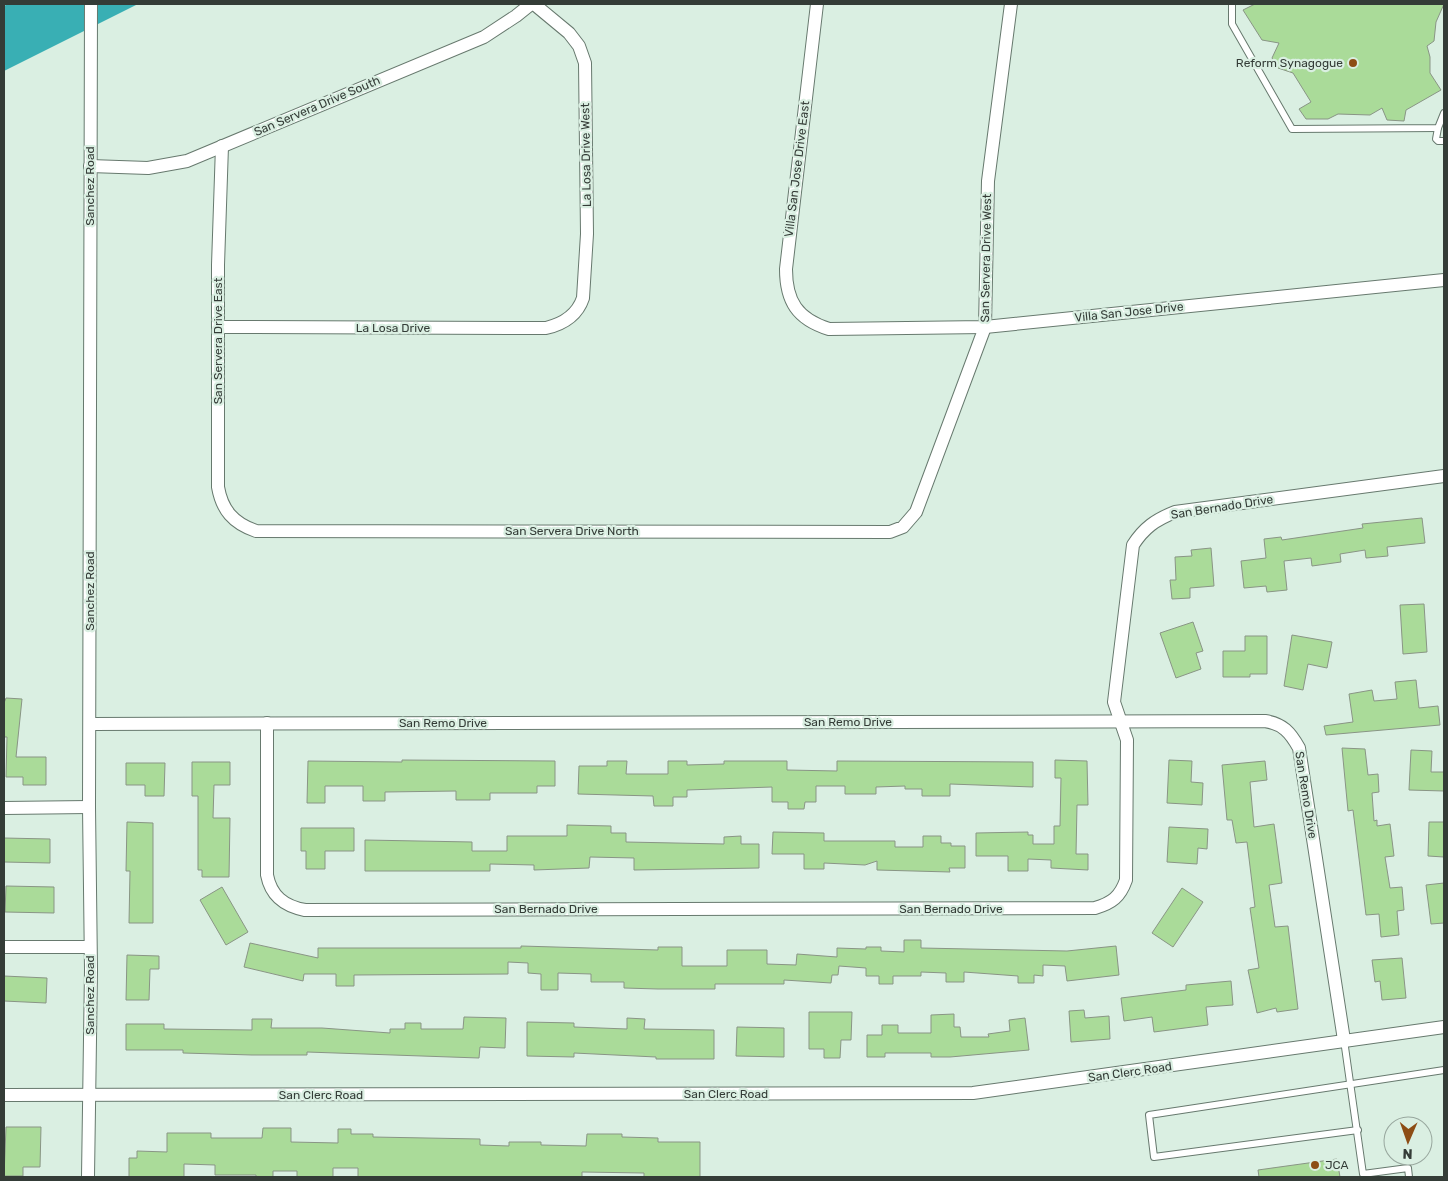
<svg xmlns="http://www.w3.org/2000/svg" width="1448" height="1181" font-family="Rubik,sans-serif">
	<rect width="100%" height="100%" fill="#daefe2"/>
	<path fill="#39afb4" d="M8,4H138L4,71V6Z"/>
	<g fill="#aadb99" stroke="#899585">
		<path d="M1255,4H1444L1436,22L1434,41L1427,46L1430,57V73L1441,90L1406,110L1404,121L1387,120L1382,108L1370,115L1338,114L1328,119H1306L1299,109L1311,102L1293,73L1278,68L1272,58L1279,43L1262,40L1243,10Z"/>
		<path d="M1422,518L1425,543L1387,547L1388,556L1366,558L1365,550L1340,554L1341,562L1312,566L1311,558L1284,561L1287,590L1267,592L1266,586L1244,588L1241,561L1266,558L1264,539L1281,537L1282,540L1363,528L1362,524Z"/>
		<path d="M1211,548L1214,586L1190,588V598L1172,599L1170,580H1176L1175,557L1192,556L1191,550Z"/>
		<path d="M1424,604L1427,652L1403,654L1400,605Z"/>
		<path d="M1193,622L1203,651L1196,653L1201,669L1176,678L1160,633Z"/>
		<path d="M1292,635L1332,642L1327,668L1308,664L1303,690L1284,686Z"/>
		<path d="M1245,636H1267V674H1250V677H1223V651H1245Z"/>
		<path d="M1416,680L1419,708L1438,706L1440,725L1326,735L1324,726L1353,722L1349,694L1372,690L1374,701L1397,699L1395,682Z"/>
		<path d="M6,698L22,699L16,757H46V785H23V777H6L7,737H4V703Z"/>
		<path d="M1342,748L1365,749L1368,775L1378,774L1379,792L1372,793L1374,821L1377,820V826L1390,824L1394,856L1385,857L1390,888L1402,887L1404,910L1397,911L1399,935L1381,937L1379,914L1366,915L1353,810L1348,811Z"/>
		<path d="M1411,750L1432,751L1431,772H1444V791L1409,790Z"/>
		<path d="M402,760L555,761V786H537V793H490V800H456V791L385,792V801H363V786H325V803H307L308,761L402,762Z"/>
		<path d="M1055,760L1087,761L1088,805H1077L1076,854H1088V870L1051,868V860L1028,859V871H1008V856H976V833L1028,832V835H1033V844H1054V826H1060L1061,778H1055Z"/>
		<path d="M1169,760L1192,761L1191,782L1203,783L1202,805L1167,803Z"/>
		<path d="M607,761H627L626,774H668V761H687V765L724,764V761H787V770L837,771V761L1033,762V787L950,784V796H922V789H905V786L876,787V794H845V786H816V802H805L804,809H788V802H772V787L687,790V797H673V806H654L653,796L578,794L579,766H607Z"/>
		<path d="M1265,761L1267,780L1250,782L1254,827L1274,824L1282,883L1269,885L1275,927L1288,926L1298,1009L1277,1012L1276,1008L1257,1013L1248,970L1259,968L1250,908L1255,907L1247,842L1236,843L1232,820H1227L1222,765Z"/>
		<path d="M192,762H230V785H214L213,818H230L229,877H202V870H198V796H192Z"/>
		<path d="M126,763H165L164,796H145V785H126Z"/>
		<path d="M127,822L153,823V923H129L130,871H126Z"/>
		<path d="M1429,822H1444V857L1428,856Z"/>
		<path d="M567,825L611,826V833H626V842L724,844V837L741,836V844H759V868L634,870V858L590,857L589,868L534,870V865L490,864V871H365V840L472,842V851H507V836H567Z"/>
		<path d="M1169,827L1208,829L1207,849L1198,848L1197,864L1167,862Z"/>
		<path d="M301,828H354V851H325V869H306V851H301Z"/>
		<path d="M773,832L824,833V841H895V847H923V836H941V843H951V846H965V868H949L950,872L877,870V861L865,865L824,863V869H804V854H772Z"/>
		<path d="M4,838L50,839V863L4,862Z"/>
		<path d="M1444,883V923L1431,924L1426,885Z"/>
		<path d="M6,886L54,887V913L5,912Z"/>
		<path d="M222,887L248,932L226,945L200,900Z"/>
		<path d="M1182,888L1203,902L1173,947L1152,933Z"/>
		<path d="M904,940H921V948L1067,951L1116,946L1119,975L1067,981L1065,966L1043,965V976L1034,975V983H1018V976L964,972V982H946V973L921,972V976H893V984H879V976H866V968L839,966L838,975H832L831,983L784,980V984H715V989H658L624,988V982H591V974L558,973V990H541V974L528,973V963L508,962V974L354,975V986H336V974H304L303,981L244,967L250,943L318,958V948H521V946L658,950V947H682V966H727V950H767V964L796,965L797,954L837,957V948L866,949V947H881V951L904,952Z"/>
		<path d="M127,955L159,956V969H150L149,1000H126Z"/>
		<path d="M1402,958L1406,998L1382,1000L1380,981L1375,982L1372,960Z"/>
		<path d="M4,976L47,978L46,1003L4,1001Z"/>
		<path d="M1231,981L1233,1005L1206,1007L1208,1025L1154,1032L1152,1017L1124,1021L1121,998L1186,990V985Z"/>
		<path d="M1084,1010L1085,1018L1109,1016L1110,1039L1071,1042L1069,1011Z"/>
		<path d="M809,1012H852L851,1040H841L840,1058H824V1049H809Z"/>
		<path d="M954,1014V1027H960L961,1037H989L988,1034L1010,1031L1009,1020L1025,1018L1029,1050L950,1057H931V1053H885V1057H867V1035H882V1025H898V1033H931V1015Z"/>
		<path d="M464,1017L506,1018L505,1048L480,1047L479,1058L307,1052V1055H252L183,1053V1050H126V1024H164V1029L252,1030V1019H272L271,1028H322L390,1033V1029H405V1023H421V1029H463Z"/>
		<path d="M627,1018L645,1019L644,1029L714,1030V1059H656V1057L574,1053V1057L527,1056V1022L574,1023V1027L627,1029Z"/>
		<path d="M737,1027L784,1028V1057L736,1056Z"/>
		<path d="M6,1127H41L40,1167H23V1176H4Z"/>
		<path d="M263,1128H291V1142L338,1143V1129H351V1134H373V1137L480,1139V1145L509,1146V1142H541V1145L586,1146L587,1134H622V1137L658,1138V1142H700V1177H644V1173L582,1172V1177H358V1168H333V1177H297V1171H273V1177H256V1175H215V1165L184,1164V1177H129V1158H137V1151L167,1152V1133H211V1138H262Z"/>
		<path d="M1337,1159L1340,1177H1259L1258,1170Z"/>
	</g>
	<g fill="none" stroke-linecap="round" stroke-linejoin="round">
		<g stroke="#67796e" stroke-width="8">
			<g id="service">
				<path d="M1232,4V24L1292,129L1438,128L1444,113"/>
				<path d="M1438,128L1436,139L1438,141H1444"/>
				<path d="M1344,1040L1363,1174L1408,1168L1409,1177"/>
				<path d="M1358,1130L1154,1157L1149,1115L1444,1070"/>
			</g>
		</g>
		<g stroke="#67796e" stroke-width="14">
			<g id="minor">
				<path d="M817,4L786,269C786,301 797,319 829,329L985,327L1444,280"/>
				<path d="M222,146L218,265V487C222,510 233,523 256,531L890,532L903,527L916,512L985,327L988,181L1011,4"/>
				<path d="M90,166L148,168L187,161L484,37L516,16L531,4"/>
				<path d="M218,327L546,328C563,324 577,316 583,298L587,234L585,63L579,46L569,33L534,4"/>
				<path d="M267,723V875C271,896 284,906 305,910L1095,908C1112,903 1120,897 1126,880L1127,740L1114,702L1133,545C1144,528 1155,520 1175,512L1444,476"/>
				<path d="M90,724L1265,721C1283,724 1290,732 1299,748L1344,1040"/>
				<path d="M4,808L89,807"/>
				<path d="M4,947H90"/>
				<path d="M4,1095L973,1093L1444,1027"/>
				<path d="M88,1177L91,970L89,807L91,4"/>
			</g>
		</g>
		<use href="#service" stroke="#fff" stroke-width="6"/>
		<use href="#minor" stroke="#fff" stroke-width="12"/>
	</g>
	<g fill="#8d4d15" stroke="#daefe2" stroke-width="2">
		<circle cx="1353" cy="63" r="5"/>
		<circle cx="1315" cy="1165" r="5"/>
	</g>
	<g text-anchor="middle" stroke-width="4.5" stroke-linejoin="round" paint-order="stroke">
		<g font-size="12" fill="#343c37" stroke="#daefe2" text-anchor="end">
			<text x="1343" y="67">Reform Synagogue</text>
			<text x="1325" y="1169" text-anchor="start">JCA</text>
		</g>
		<g font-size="12" fill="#343c37" stroke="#daefe2">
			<text transform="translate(317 106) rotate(-23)" y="4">San Servera Drive South</text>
			<text transform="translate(586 155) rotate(-91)" y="4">La Losa Drive West</text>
			<text transform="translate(797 169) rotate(-83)" y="4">Villa San Jose Drive East</text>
			<text transform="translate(90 186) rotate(-90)" y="4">Sanchez Road</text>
			<text transform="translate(986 258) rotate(-89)" y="4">San Servera Drive West</text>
			<text transform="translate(1129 312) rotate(-6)" y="4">Villa San Jose Drive</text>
			<text x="393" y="332">La Losa Drive</text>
			<text transform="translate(218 341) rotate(-90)" y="4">San Servera Drive East</text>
			<text transform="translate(1222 507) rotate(-9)" y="4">San Bernado Drive</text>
			<text x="572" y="535">San Servera Drive North</text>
			<text transform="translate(90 591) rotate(-90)" y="4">Sanchez Road</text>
			<text x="848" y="726">San Remo Drive</text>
			<text x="443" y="727">San Remo Drive</text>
			<text transform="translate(1306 795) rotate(81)" y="4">San Remo Drive</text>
			<text x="546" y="913">San Bernado Drive</text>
			<text x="951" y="913">San Bernado Drive</text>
			<text transform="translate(90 995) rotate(-90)" y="4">Sanchez Road</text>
			<text transform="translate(1130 1072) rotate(-8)" y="4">San Clerc Road</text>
			<text x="726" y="1098">San Clerc Road</text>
			<text x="321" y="1099">San Clerc Road</text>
		</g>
	</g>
	<rect width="1448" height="1181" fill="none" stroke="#343c37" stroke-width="10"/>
	<g transform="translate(1408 1141) rotate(182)"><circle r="24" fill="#daefe2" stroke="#98a79e"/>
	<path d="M0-4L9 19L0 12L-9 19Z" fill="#8d4d15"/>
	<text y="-8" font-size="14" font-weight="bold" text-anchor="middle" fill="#343c37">N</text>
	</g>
</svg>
